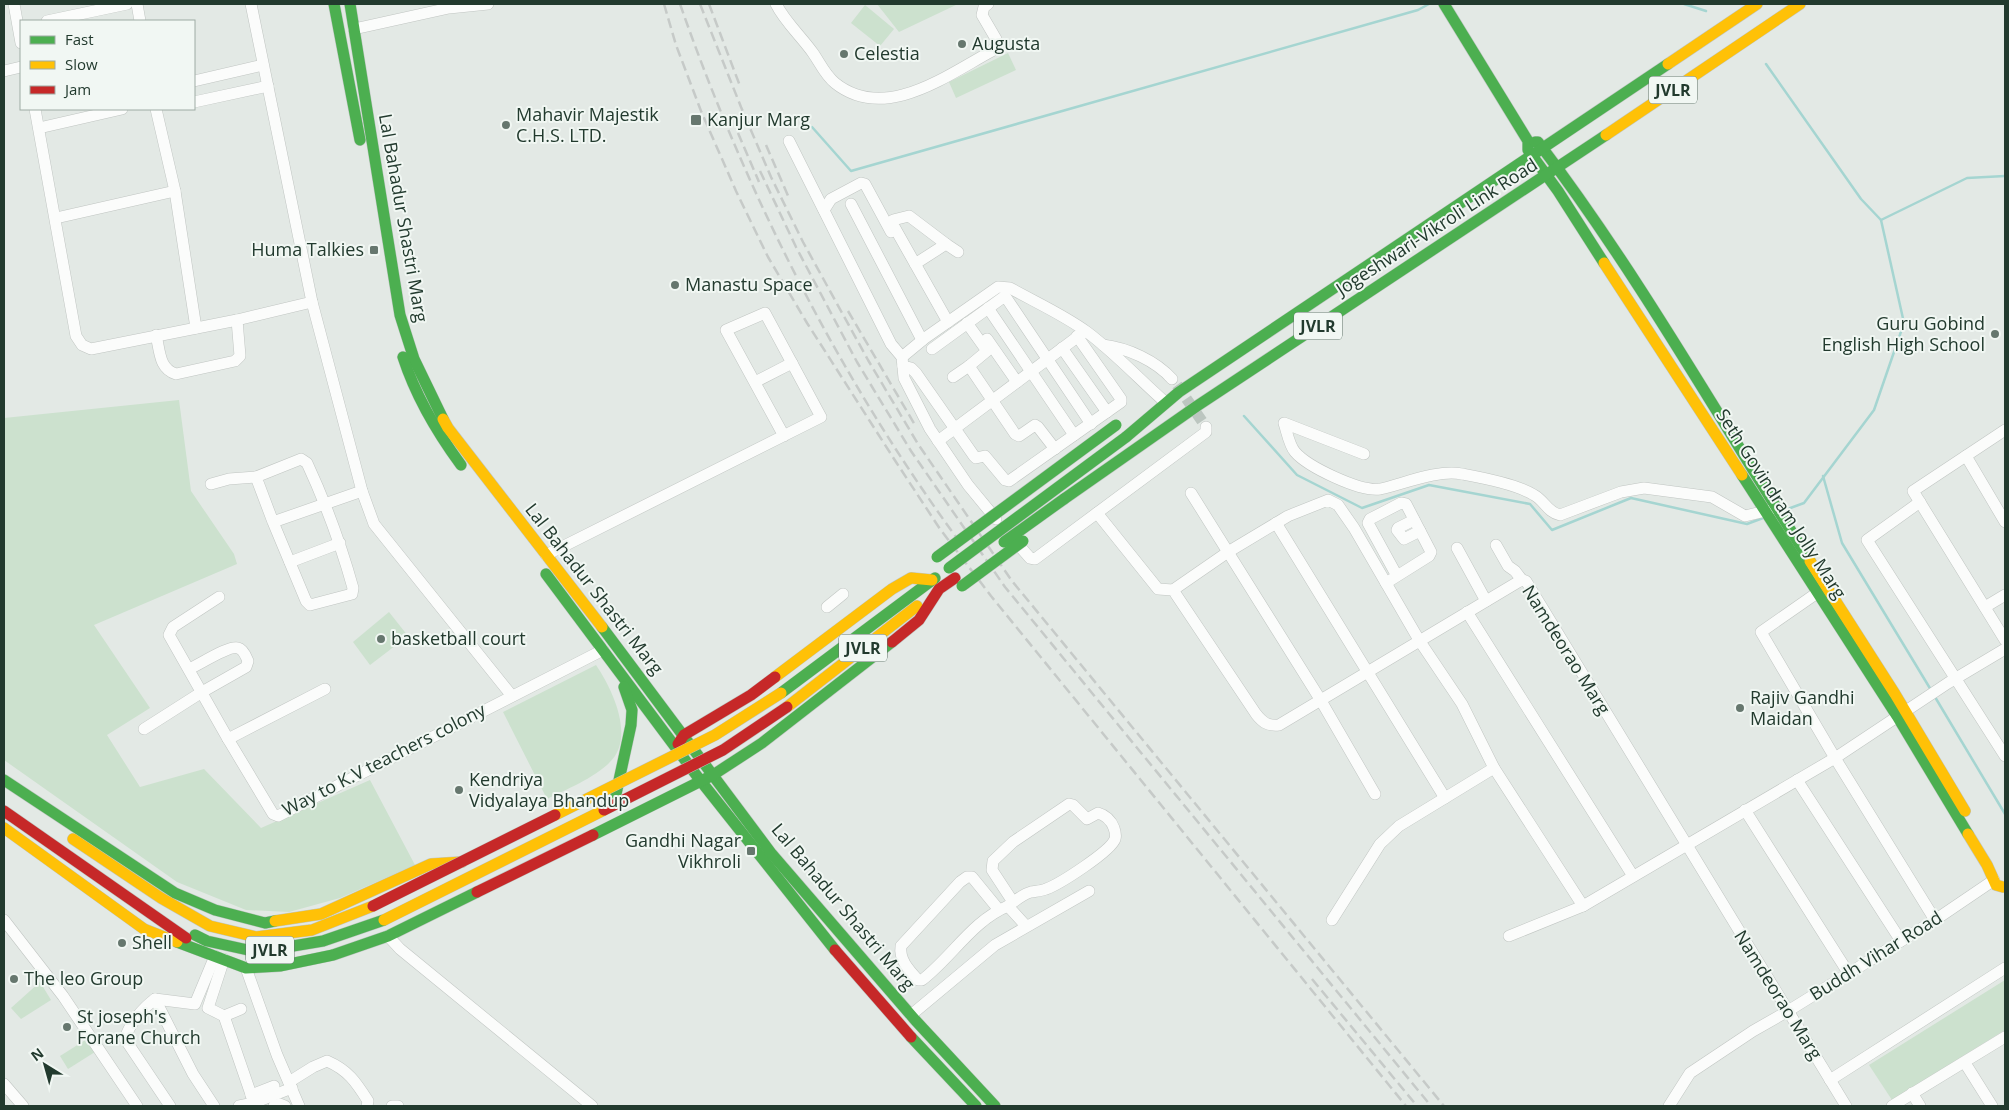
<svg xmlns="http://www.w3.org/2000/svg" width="2009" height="1110" font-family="'Open Sans',sans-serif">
	<rect width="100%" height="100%" fill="#e3e9e5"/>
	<g fill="#cce1ce">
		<path d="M877,4H958L899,32Z"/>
		<path d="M865,5L894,29L880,46L851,23Z"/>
		<path d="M1008,53L1016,70L956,98L949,82Z"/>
		<path d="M179,400L191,491L234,554L237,564L94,625L150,708L107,735L140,787L204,769L261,828L370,780L415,865L340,898L289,912L246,910L177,882L4,760V418Z"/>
		<path d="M389,612L408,636L370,665L353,642Z"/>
		<path d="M596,665C611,687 632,730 615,756C602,775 567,789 547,799L503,712Z"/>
		<path d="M2005,980V1030L1892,1100L1869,1065Z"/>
		<path d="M40,982L51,1000L21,1019L11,1008Z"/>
		<path d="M87,1039L95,1052L68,1069L60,1056Z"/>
	</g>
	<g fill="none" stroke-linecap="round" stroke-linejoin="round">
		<g stroke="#a5d5d1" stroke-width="2.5">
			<path d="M1684,4L1706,11"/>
			<path d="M1766,64L1861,199L1881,220L1967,178L2005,176"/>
			<path d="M812,127L851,171L1418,10L1429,4"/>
			<path d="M1244,416L1297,475L1362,508L1429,485L1530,504L1552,530L1631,498L1747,524L1763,518"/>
			<path d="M1823,476L1842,543L1931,690"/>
			<path d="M1785,510L1804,503L1874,410L1904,323L1881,220"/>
			<path d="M1935,697L2005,814"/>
		</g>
		<path stroke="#bcc6c0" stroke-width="11" stroke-dasharray="11 5.5" stroke-linecap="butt" d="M1177,385L1206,427"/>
		<g stroke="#c0c5c2" stroke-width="12">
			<g id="street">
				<path d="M14,4L21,43"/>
				<path d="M137,4L140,21"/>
				<path d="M251,4L312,302L362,491L374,524L512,696"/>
				<path d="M776,4C785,22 801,36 813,53C820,63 825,75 835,83C885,123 947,75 992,51L997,44L996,39L982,15L984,7L988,4"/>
				<path d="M47,21L127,4"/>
				<path d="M354,29L449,8L488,4"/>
				<path d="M4,71L21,67"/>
				<path d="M194,81L263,65"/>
				<path d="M194,102L268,86"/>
				<path d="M35,109L76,336L82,345L91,349L237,320L312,302"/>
				<path d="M156,109L175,191L196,328"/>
				<path d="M39,128L122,109"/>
				<path d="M789,141L891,344L902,357L904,378L930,429L968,485L996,519"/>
				<path d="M851,204L922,340"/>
				<path d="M824,210L831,199L861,183L865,184L891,232"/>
				<path d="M56,218L175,191"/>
				<path d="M946,244L958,252"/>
				<path d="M915,264L946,244L909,216L893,220L892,223L948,322"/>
				<path d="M988,308L1074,435"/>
				<path d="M967,323L987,351L969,366L1015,434L1019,436L1035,425L1038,427L1055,449"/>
				<path d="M156,335C160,351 159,369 176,374L235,361L240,356L237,320"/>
				<path d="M987,339L1017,382"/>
				<path d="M1103,345C1128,348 1156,361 1172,379"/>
				<path d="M1062,348L1107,412"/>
				<path d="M932,349L1005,296L1091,424"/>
				<path d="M902,357L925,338L998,287L1010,288C1035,302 1064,315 1087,332C1115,353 1139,379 1165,402"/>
				<path d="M903,366L911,368L916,373L974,456L976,458L985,456L1005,480L1009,481L1121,402V399L1077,336"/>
				<path d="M953,377L969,366"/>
				<path d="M755,382L792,363"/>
				<path d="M2005,430L1913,491L2005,640"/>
				<path d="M938,441L1084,332"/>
				<path d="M1364,454L1284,423C1287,432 1289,445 1295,452C1308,467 1360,492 1380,489C1403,484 1438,469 1462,474C1483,478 1516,484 1534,495C1545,501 1547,512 1560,515L1621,492L1644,488L1712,497L1745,516L1770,510"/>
				<path d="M1966,456L2005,522"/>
				<path d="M211,484L229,479L256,477"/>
				<path d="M1191,493L1320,699L1375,794"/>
				<path d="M1920,502L1867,540L2005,756"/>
				<path d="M1097,513L1158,589L1173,590L1256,714C1263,723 1268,726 1279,725L1518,582L1522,580L1526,581L1846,1106"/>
				<path d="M1414,520L1398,528L1397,530L1404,539L1420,531"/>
				<path d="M273,522L306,601L310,605L352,594L353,588C341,545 326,504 307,463L301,459L256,477L273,522L362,491"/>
				<path d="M1276,523L1445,798"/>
				<path d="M1015,541L1030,558L1035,559L1206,432V427"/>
				<path d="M1496,545L1508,566L1515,571L1522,580"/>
				<path d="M1457,548L1486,601"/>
				<path d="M546,555L821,417L765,313L726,330L784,436"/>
				<path d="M290,562L340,543"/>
				<path d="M1386,583L1429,556L1431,552L1406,504L1401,503L1370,519L1368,523L1397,576"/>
				<path d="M1173,590L1228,552L1288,516L1328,500L1338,505L1354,528L1419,640L1462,704L1494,768L1583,906"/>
				<path d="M1817,593L1761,632L1835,758L1935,920"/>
				<path d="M219,597L173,627L169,635L228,739L273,814L278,816L603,650"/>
				<path d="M827,607L843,594"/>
				<path d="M1985,607L2005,595"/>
				<path d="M1467,612L1633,876"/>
				<path d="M144,729L202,692L246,667L248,661C246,656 243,649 238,648C229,645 199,665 189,669"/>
				<path d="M228,739L325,689"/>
				<path d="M1797,780L1901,941"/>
				<path d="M1745,810L1849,974"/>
				<path d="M1013,902L992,870L993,861L1013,842L1069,804L1073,805L1087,819L1098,813C1105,815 1111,820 1114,828C1115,831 1116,836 1115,839C1111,851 1060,884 1046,889C1042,891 1036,891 1031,892C1023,894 1015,901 1008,906L1026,926"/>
				<path d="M999,910L972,877H967L960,882L901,946C899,960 909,970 918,980H922C952,957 972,921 1008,906"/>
				<path d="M4,920L63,996L137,1106"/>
				<path d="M1332,920L1380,844L1399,826L1494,768"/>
				<path d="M388,936L400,949L592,1106"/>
				<path d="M1509,936L1583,906L1835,758L1948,683L2005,649"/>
				<path d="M224,959L208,1008L224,1016L255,1106"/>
				<path d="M246,968L277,1055L299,1106"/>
				<path d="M155,999L193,1074L214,1106"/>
				<path d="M911,1015L995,945L1089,891"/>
				<path d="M224,1016L241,1009"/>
				<path d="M1965,1063L1992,1106"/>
				<path d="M1830,1080L2005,968"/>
				<path d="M289,1082L313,1067L327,1061C348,1070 356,1082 368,1101L367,1106"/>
				<path d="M4,1084L23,1106"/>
				<path d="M1912,1093L1920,1106"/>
				<path d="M251,1095L274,1086"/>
				<path d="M170,1106L125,1039C129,1024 143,1008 155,999L195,1004L215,956"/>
				<path d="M239,1106L254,1103L292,1088"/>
				<path d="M274,1106L280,1104L285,1106"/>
				<path d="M392,1106H398"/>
				<path d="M1669,1106L1690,1073L1753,1031L1788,1011L1935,920L1994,880"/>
				<path d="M1892,1106L2005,1037"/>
			</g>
		</g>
		<g stroke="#bfc6c2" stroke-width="12">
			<g id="fast">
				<path d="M334,4L360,140"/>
				<path d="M350,4L400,315L414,359L443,419"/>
				<path d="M1444,4L1528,141V150L1558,191L1604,263"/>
				<path d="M1535,142H1538C1639,275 1720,420 1810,561"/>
				<path d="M403,357C416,397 436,431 461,465"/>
				<path d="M1126,437L1179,392L1668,64"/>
				<path d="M1742,475L1897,716L1968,834"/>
				<path d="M1064,499L1197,406L1606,135"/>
				<path d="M546,574L700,780L835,950"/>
				<path d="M602,627L771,853L916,1021L995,1106"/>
				<path d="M781,693L935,578"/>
				<path d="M4,780L175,893L215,910L265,923L275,921"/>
				<path d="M616,794L631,725L632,710L624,687"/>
				<path d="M593,835L713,775L762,743L892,642"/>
				<path d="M195,935L207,941L257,952L323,941L384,920"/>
				<path d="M177,942L246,968L280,966L333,955L388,936L477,892"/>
				<path d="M911,1037L976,1106"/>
			</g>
		</g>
		<g stroke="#bfc6c2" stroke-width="12">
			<g id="slow">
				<path d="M1668,64L1757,4"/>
				<path d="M1606,135L1800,4"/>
				<path d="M1604,263L1742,475"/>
				<path d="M443,419L448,428L602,627"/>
				<path d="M1810,561L1895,694L1965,811"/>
				<path d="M775,677L892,589L911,578L932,580"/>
				<path d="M787,707L917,606"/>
				<path d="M4,828L144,929L177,942"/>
				<path d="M1968,834L1987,865L1996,885L2003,887"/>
				<path d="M73,839L161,898L210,926L256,937L312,930L373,906"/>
				<path d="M275,921L321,914L431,864L462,862"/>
			</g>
		</g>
		<g stroke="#bfc6c2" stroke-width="12">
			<g id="jam">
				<path d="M892,642L919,620L939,589L955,578"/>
				<path d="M678,744L684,735L751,695L775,677"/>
				<path d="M4,811L186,938"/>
				<path d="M477,892L593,835"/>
				<path d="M835,950L911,1037"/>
			</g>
		</g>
		<use href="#street" stroke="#fbfcfb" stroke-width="11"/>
		<use href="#fast" stroke="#4caf50" stroke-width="11"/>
		<use href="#slow" stroke="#ffc107" stroke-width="11"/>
		<use href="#jam" stroke="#c62828" stroke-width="11"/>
		<g stroke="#c6cac8" stroke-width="2.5" stroke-dasharray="10 5" stroke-linecap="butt">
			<path d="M664,4L676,45L701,111L736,191L768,257L807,323L896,462L940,529L991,596L1406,1106"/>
			<path d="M680,4C746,193 838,375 956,537"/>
			<path d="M700,4L741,107L771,177L803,242L868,360L918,444L1012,581L1444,1106"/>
			<path d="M709,4L740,86"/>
			<path d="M738,133L759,182"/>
			<path d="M766,145L789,198"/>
			<path d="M760,171L796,247L857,362L911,451L1005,587L1431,1106"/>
			<path d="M848,311L915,425"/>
			<path d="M1312,979L1417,1106"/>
		</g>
		<g stroke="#bcc4c0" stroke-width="12" stroke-linecap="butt">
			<g id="fast-bridge">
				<path d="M1004,542L1064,499"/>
				<path d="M937,557L1116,425"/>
				<path d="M949,568L1126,437"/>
				<path d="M962,586L1023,541"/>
			</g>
		</g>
		<g stroke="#bcc4c0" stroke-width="12" stroke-linecap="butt">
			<g id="slow-bridge">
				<path d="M555,815L715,735L781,693"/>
				<path d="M384,920L604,810"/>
			</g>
		</g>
		<g stroke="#bcc4c0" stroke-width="12" stroke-linecap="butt">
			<g id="jam-bridge">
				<path d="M604,810L723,750L787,707"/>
				<path d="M373,906L555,815"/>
			</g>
		</g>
		<use href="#fast-bridge" stroke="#4caf50" stroke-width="11"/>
		<use href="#slow-bridge" stroke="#ffc107" stroke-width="11"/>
		<use href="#jam-bridge" stroke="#c62828" stroke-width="11"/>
	</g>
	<g fill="#66776e" stroke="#f1f7f3" stroke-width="2">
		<circle cx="962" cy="44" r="5"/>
		<circle cx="844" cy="54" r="5"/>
		<rect x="690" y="114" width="12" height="12" rx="2.5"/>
		<circle cx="506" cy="125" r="5"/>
		<rect x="369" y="245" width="10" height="10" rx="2.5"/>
		<circle cx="675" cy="285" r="5"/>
		<circle cx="1995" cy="334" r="5"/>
		<circle cx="381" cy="639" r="5"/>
		<circle cx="1740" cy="708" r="5"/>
		<circle cx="459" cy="790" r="5"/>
		<rect x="746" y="846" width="10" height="10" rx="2.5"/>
		<circle cx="122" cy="943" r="5"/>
		<circle cx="14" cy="979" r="5"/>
		<circle cx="67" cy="1027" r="5"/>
	</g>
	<g text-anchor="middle" stroke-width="4" stroke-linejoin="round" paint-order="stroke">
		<g fill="#f1f7f3" stroke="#607369" stroke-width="1">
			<rect x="1649" y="76.5" width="48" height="27" rx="4"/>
			<rect x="1294" y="312.5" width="48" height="27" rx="4"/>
			<rect x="839" y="634.5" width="48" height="27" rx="4"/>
			<rect x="246" y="936.5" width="48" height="27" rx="4"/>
		</g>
		<g font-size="16" font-weight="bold" fill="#223a2e">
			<text x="1673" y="96">JVLR</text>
			<text x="1318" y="332">JVLR</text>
			<text x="863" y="654">JVLR</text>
			<text x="270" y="956">JVLR</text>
		</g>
		<g font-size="18" fill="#223a2e" stroke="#f1f7f3" text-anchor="start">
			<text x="972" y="50">Augusta</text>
			<text x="854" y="60">Celestia</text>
			<text x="516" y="121">Mahavir Majestik<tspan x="516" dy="21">C.H.S. LTD.</tspan></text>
			<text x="707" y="126">Kanjur Marg</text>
			<text x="364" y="256" text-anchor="end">Huma Talkies</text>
			<text x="685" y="291">Manastu Space</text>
			<text x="1985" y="330" text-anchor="end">Guru Gobind<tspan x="1985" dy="21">English High School</tspan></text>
			<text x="391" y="645">basketball court</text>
			<text x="1750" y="704">Rajiv Gandhi<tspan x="1750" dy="21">Maidan</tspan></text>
			<text x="469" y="786">Kendriya<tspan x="469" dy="21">Vidyalaya Bhandup</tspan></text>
			<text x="741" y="847" text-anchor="end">Gandhi Nagar<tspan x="741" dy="21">Vikhroli</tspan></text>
			<text x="132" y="949">Shell</text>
			<text x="24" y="985">The leo Group</text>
			<text x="77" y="1023">St joseph's<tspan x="77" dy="21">Forane Church</tspan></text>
		</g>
		<g font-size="18" fill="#223a2e" stroke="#f1f7f3">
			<text transform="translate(403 218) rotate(80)" y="6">Lal Bahadur Shastri Marg</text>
			<text transform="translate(1437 227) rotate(-33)" y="6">Jogeshwari-Vikroli Link Road</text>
			<text transform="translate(1781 504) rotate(57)" y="6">Seth Govindram Jolly Marg</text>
			<text transform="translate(594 589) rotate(52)" y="6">Lal Bahadur Shastri Marg</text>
			<text transform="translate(1566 650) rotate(58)" y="6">Namdeorao Marg</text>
			<text transform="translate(384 760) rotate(-27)" y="6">Way to K.V teachers colony</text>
			<text transform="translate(843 907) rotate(50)" y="6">Lal Bahadur Shastri Marg</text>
			<text transform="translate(1876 956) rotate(-32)" y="6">Buddh Vihar Road</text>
			<text transform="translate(1778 995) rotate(58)" y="6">Namdeorao Marg</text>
		</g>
	</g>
	<rect width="2009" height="1110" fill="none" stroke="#223a2e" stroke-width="10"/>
	<rect x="20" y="20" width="175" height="90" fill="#f1f7f3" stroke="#9eaba4"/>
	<rect x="30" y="36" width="25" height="8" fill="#4caf50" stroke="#9eaba4"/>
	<text x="65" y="45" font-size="15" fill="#223a2e">Fast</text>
	<rect x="30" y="61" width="25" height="8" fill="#ffc107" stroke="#9eaba4"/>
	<text x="65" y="70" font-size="15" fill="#223a2e">Slow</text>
	<rect x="30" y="86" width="25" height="8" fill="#c62828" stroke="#9eaba4"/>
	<text x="65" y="95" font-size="15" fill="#223a2e">Jam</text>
	<g transform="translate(45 1065) rotate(323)" stroke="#f1f7f3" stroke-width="4" paint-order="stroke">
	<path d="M0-4L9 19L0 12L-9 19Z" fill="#223a2e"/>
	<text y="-8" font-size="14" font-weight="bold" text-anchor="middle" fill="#223a2e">N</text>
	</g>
</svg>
